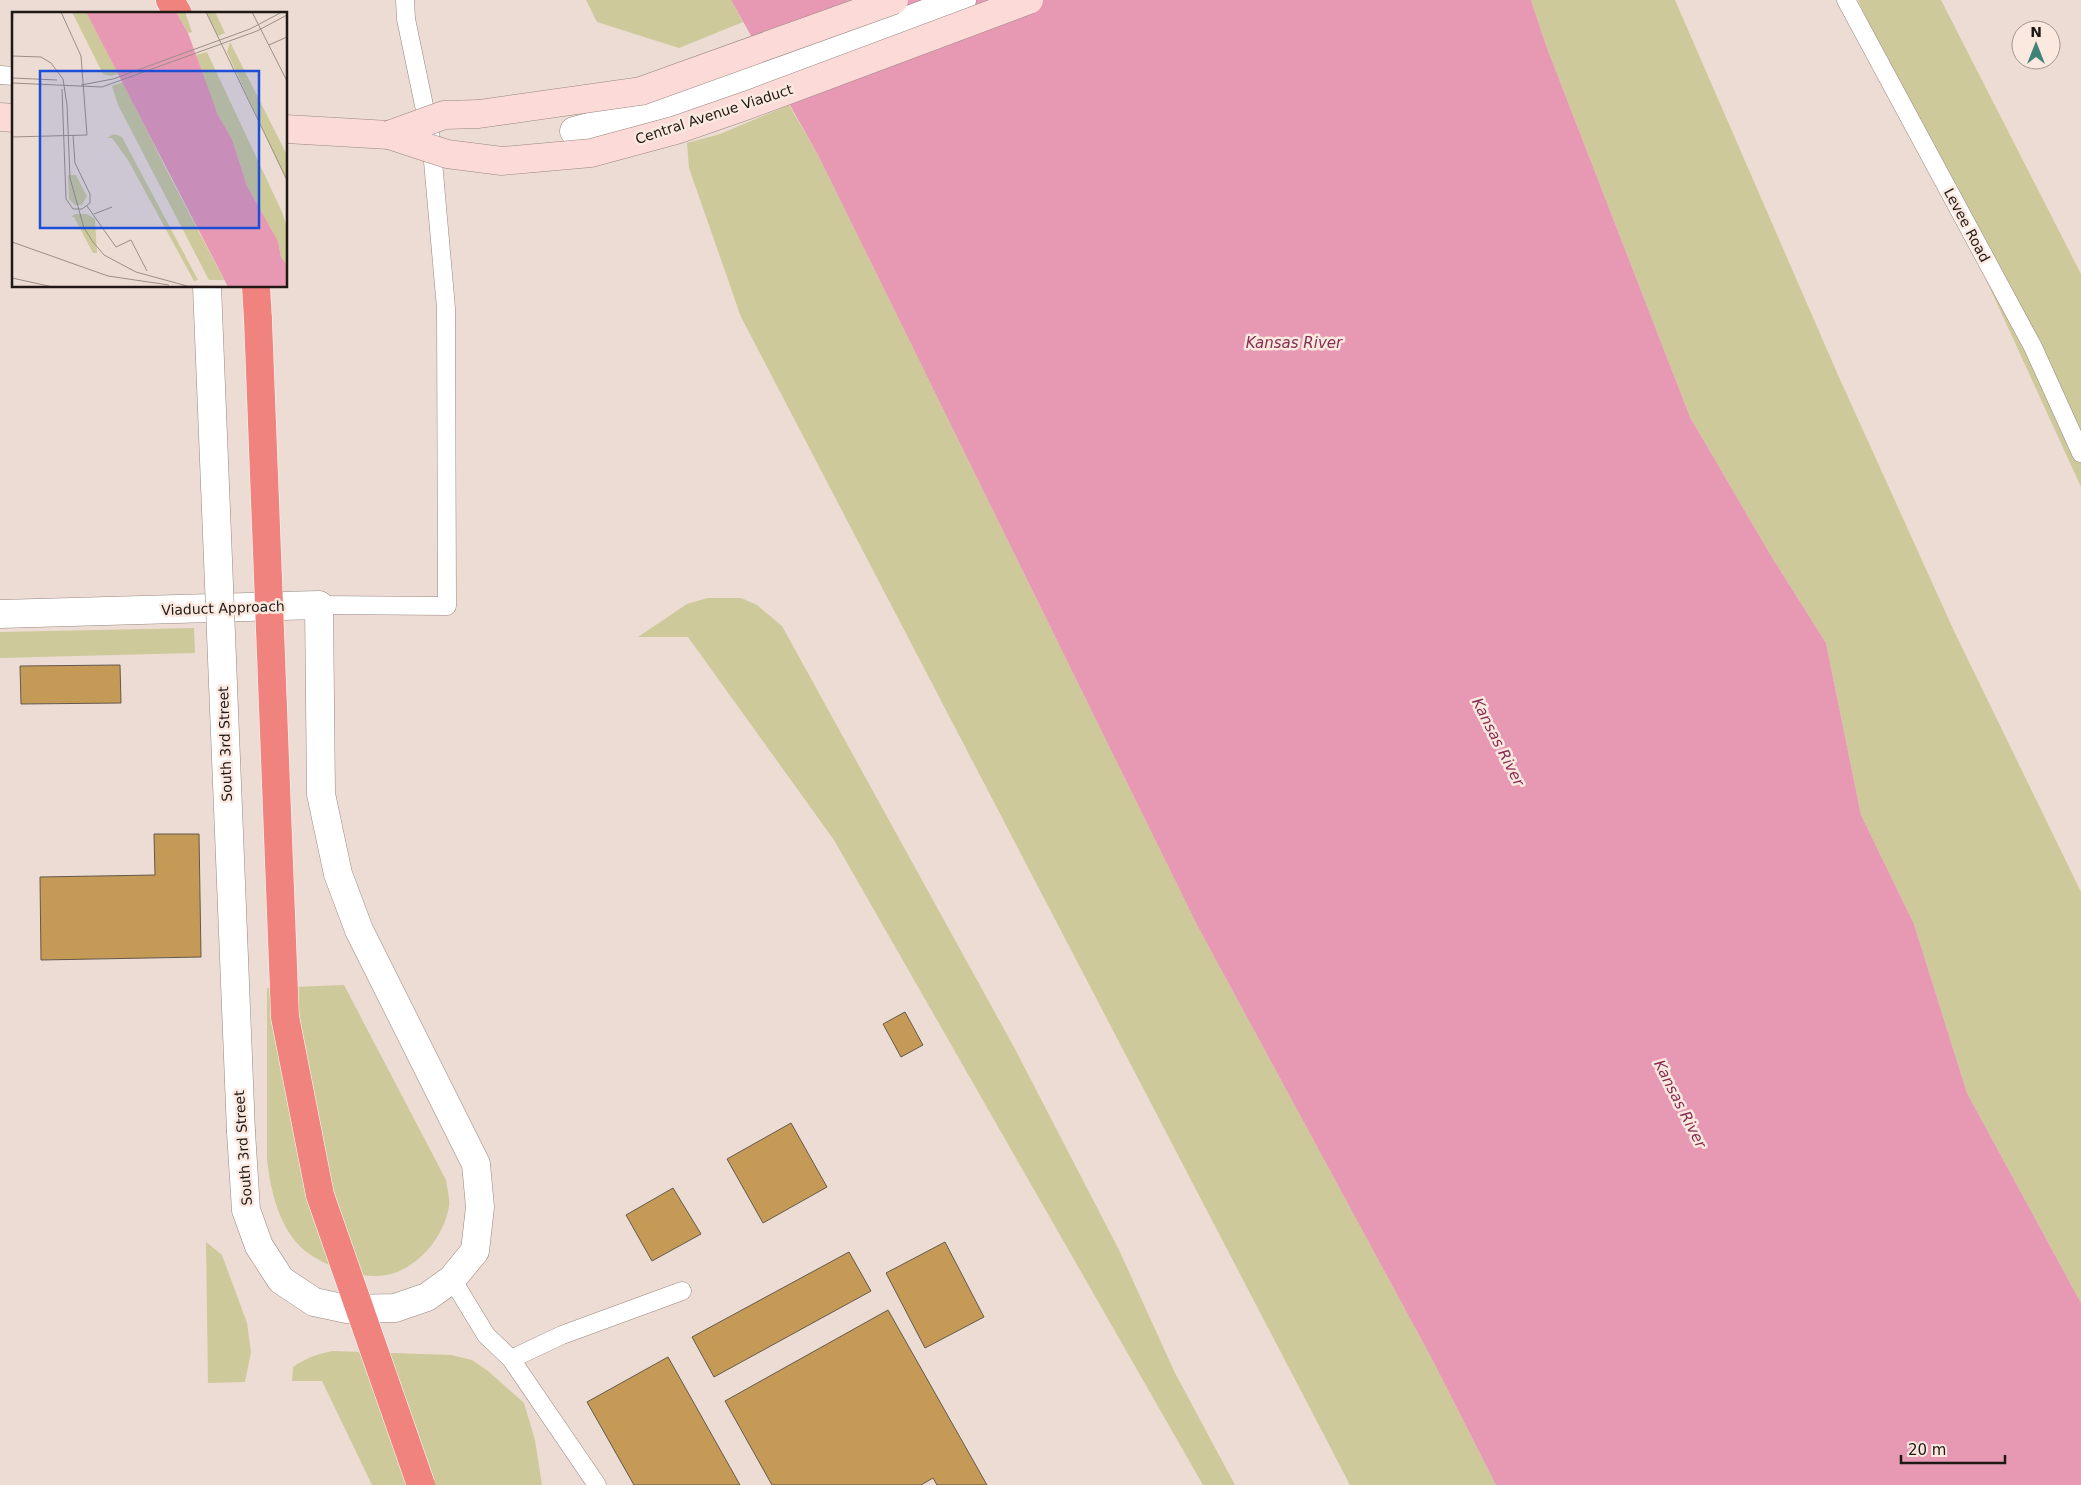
<svg xmlns="http://www.w3.org/2000/svg" width="2081" height="1485" font-family="'DejaVu Sans',sans-serif">
	<rect width="100%" height="100%" fill="#eddcd3"/>
	<g fill="#cdc99b">
		<path d="M586,0H731L743,22L679,48L597,22Z"/>
		<path d="M1531,0H1675L1838,375L1954,631L2081,892V1303L1967,1093L1914,924L1861,815L1826,643L1770,554L1690,417L1547,48Z"/>
		<path d="M1858,0H1941L2081,274V487Z"/>
		<path d="M789,105L818,155L1197,925L1433,1361L1496,1485H1350L741,317L689,168L687,143L720,134Z"/>
		<path d="M708,598H741L757,605L782,626L1015,1049L1119,1250L1175,1373L1235,1485H1203L834,840L688,637H638L687,604Z"/>
		<path d="M194,628L195,653L0,658V632Z"/>
		<path d="M344,985L446,1180C447,1188 450,1198 449,1206C444,1239 413,1275 378,1276C354,1277 323,1265 304,1250C279,1228 271,1192 267,1160V988Z"/>
		<path d="M206,1242L222,1255L247,1323L251,1352L245,1382L208,1383Z"/>
		<path d="M333,1351L451,1355L472,1360L488,1371L524,1403L535,1440L542,1485H372L322,1381H292L293,1367C306,1358 317,1354 333,1351Z"/>
	</g>
	<path fill="#e799b4" d="M731,0H1531L1547,48L1690,417L1770,554L1826,643L1861,815L1914,924L1967,1093L2081,1303V1485H1496L1433,1361L1197,925L818,155Z"/>
	<g fill="#c59956" stroke="#635a4d">
		<path d="M120,665L121,703L21,704L20,666Z"/>
		<path d="M154,834H199L201,957L41,960L40,877L155,875Z"/>
		<path d="M905,1012L923,1045L901,1057L883,1024Z"/>
		<path d="M791,1123L827,1187L763,1223L727,1159Z"/>
		<path d="M673,1188L701,1234L652,1261L626,1215Z"/>
		<path d="M945,1242L984,1317L925,1348L886,1273Z"/>
		<path d="M849,1252L871,1291L714,1377L692,1337Z"/>
		<path d="M888,1310L987,1485H937L933,1478L921,1485H772L725,1401Z"/>
		<path d="M668,1357L740,1485H634L587,1402Z"/>
	</g>
	<g fill="none" stroke-linecap="round" stroke-linejoin="round">
		<g stroke="#97877f" stroke-width="19">
			<g id="service">
				<path d="M1846,0L2033,347L2081,453"/>
				<path d="M0,75L14,76"/>
				<path d="M319,605L447,606L446,308L431,139L406,19L405,0"/>
				<path d="M452,1279L486,1335L511,1359L597,1485"/>
				<path d="M511,1359L562,1335L682,1291"/>
			</g>
		</g>
		<g stroke="#97877f" stroke-width="29">
			<g id="minor">
				<path d="M574,131L712,94L962,0"/>
				<path d="M0,614L319,605L321,794L338,874L359,930L476,1164L480,1207L475,1251L452,1279L427,1297L395,1308L347,1309L314,1302L281,1280L259,1246L246,1210L241,1132"/>
			</g>
		</g>
		<g stroke="#97877f" stroke-width="29">
			<g id="secondary">
				<path d="M0,117L14,118"/>
				<path d="M286,129L389,135"/>
			</g>
		</g>
		<g stroke="#fff" stroke-width="29">
			<g id="motorway">
				<path d="M170,0L178,14"/>
				<path d="M256,286L258,320"/>
			</g>
		</g>
		<use href="#service" stroke="#fff" stroke-width="18"/>
		<use href="#minor" stroke="#fff" stroke-width="28"/>
		<use href="#secondary" stroke="#fbdad8" stroke-width="28"/>
		<use href="#motorway" stroke="#f1837e" stroke-width="28"/>
		<g stroke="#97877f" stroke-width="29" stroke-linecap="butt">
			<path id="minor-bridge" d="M207,286L241,1132"/>
		</g>
		<g stroke="#97877f" stroke-width="29" stroke-linecap="butt">
			<g id="secondary-bridge">
				<path d="M389,135L447,154L502,161L591,153L676,130L748,105L1029,0"/>
				<path d="M389,135L444,115L479,114L641,91L894,0"/>
			</g>
		</g>
		<g stroke="#fff" stroke-width="29" stroke-linecap="butt">
			<path id="motorway-bridge" d="M258,320L285,1017L320,1195L421,1485"/>
		</g>
		<use href="#minor-bridge" stroke="#fff" stroke-width="28"/>
		<use href="#secondary-bridge" stroke="#fbdad8" stroke-width="28"/>
		<use href="#motorway-bridge" stroke="#f1837e" stroke-width="28"/>
	</g>
	<g text-anchor="middle" stroke-width="5" stroke-linejoin="round" paint-order="stroke">
		<g font-size="14" fill="#1f1916" stroke="#fbe9e0">
			<text transform="translate(714 114) rotate(-18)" y="5">Central Avenue Viaduct</text>
			<text transform="translate(1967 225) rotate(62)" y="5">Levee Road</text>
			<text transform="translate(223 608) rotate(-2)" y="5">Viaduct Approach</text>
			<text transform="translate(225 744) rotate(-92)" y="5">South 3rd Street</text>
			<text transform="translate(243 1148) rotate(-94)" y="5">South 3rd Street</text>
		</g>
		<g font-size="15" font-style="italic" fill="#872c53" stroke="#fbe9e0">
			<text x="1294" y="348">Kansas River</text>
			<text transform="translate(1498 742) rotate(63)" y="5">Kansas River</text>
			<text transform="translate(1680 1104) rotate(63)" y="5">Kansas River</text>
		</g>
	</g>
	<g transform="translate(12 12)">
		<rect width="275" height="275" fill="#eddcd3"/>
		<path d="M60,0H74L106,62L99,64L91,62ZM164,0H173L180,20L176,21ZM194,0H203L213,21L206,24ZM218,30L275,143V170L215,40ZM195,40L270,200L275,215V253L269,245L266,229L235,174L220,127L206,103L191,64L184,43ZM111,70L154,157L212,268H197L106,93L100,74ZM102,122L110,125L186,268L182,269L116,148L100,126H95ZM56,163H64L75,184L70,193H63L57,187ZM63,202H75L83,207L85,241H81L62,205H59Z" fill="#cdc99b"/>
		<path d="M74,0H164L176,21L206,103L220,127L235,174L266,229L269,245L275,253V275H216Z" fill="#e799b4"/>
		<path fill="none" stroke="#9b8e87" stroke-width="1" d="M194,0L275,168M240,0L275,69M0,20L1,0M257,33L275,25M0,44L29,45L39,51L51,67L55,93L58,166L72,216L81,230L92,243L124,260L175,274M0,66L45,68M0,71L90,75L245,19L275,3M69,73L101,67L238,17L270,0M50,77L54,187L61,197H70L78,191V182L63,151L61,123M0,125L75,123L69,44L49,0M75,194L104,235L119,228L135,259M82,202L100,195M0,230L96,264L157,273M0,266L41,275M170,274L275,275"/>
		<path fill="#1d4ed8" fill-opacity="0.15" stroke="#1d4ed8" stroke-width="2.5" d="M28,59H247V216H28Z"/>
		<rect width="275" height="275" fill="none" stroke="#1f1916" stroke-width="2.5"/>
	</g>
	<g transform="translate(2036 45)"><circle r="24" fill="#fbe9e0" stroke="#a3968f"/>
	<path d="M0-4L9 19L0 12L-9 19Z" fill="#3f8479"/>
	<text y="-8" font-size="14" font-weight="bold" text-anchor="middle" fill="#1f1916">N</text>
	</g>
	<path d="M1901 1455v8h104v-8" fill="none" stroke="#1f1916" stroke-width="2.5"/>
	<text x="1908" y="1455" font-size="15" fill="#1f1916" stroke="#fbe9e0" stroke-width="4" paint-order="stroke">20 m</text>
</svg>
